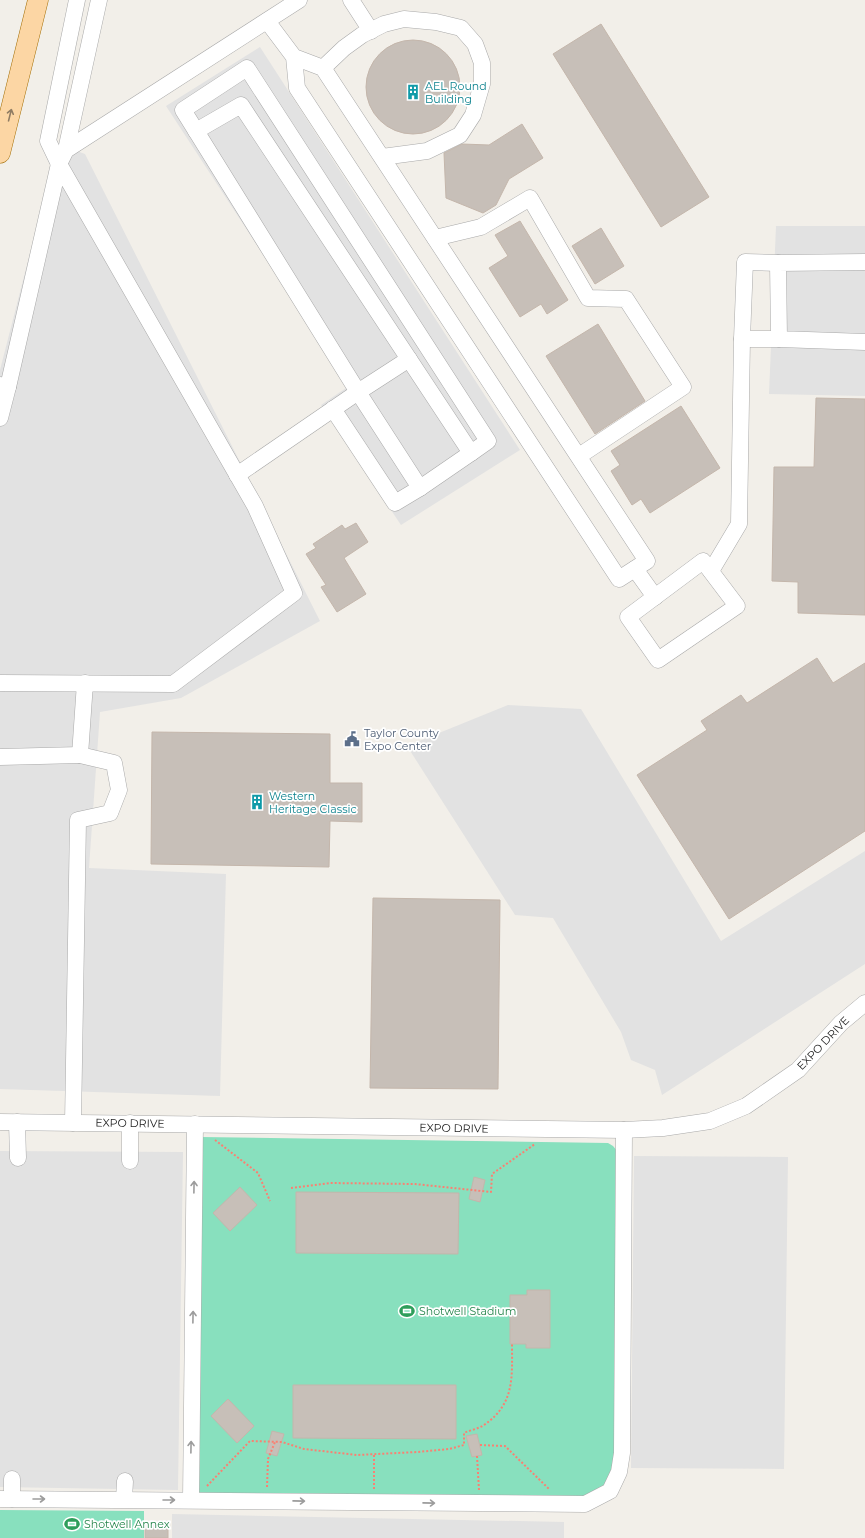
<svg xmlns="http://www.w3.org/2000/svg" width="865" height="1538" font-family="Montserrat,sans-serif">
	<rect width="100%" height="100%" fill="#f2efe9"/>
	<g fill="#88e0be">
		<path d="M201,1137L608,1143L613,1146L618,1152L614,1469L611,1479L592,1497L196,1495Z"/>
		<path d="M0,1510L144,1511V1538H0Z"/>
	</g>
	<g fill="#e2e2e2">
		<path d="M260,47L520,450L401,525L321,405L349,386L166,106Z"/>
		<path d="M58,144L85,154L320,621L181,698L100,712L89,868L226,874L220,1096L0,1089V370Z"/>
		<path d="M776,226H865V396L769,394Z"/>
		<path d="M508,705L581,709L721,941L865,851V964L662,1095L655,1070L631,1060L621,1032L553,918L515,915L407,746Z"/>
		<path d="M0,1151L183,1152L178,1490L0,1487Z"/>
		<path d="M634,1156L788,1157L784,1469L631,1468Z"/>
		<path d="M172,1514L564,1522V1538H172Z"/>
	</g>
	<g fill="#c7bfb8" stroke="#c4b6ab">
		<path d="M601,24L709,197L661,227L553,54Z"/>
		<circle cx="413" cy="87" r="47"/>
		<path d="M522,124L543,158L509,179L496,205L483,213L446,198L444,153L462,144L489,145Z"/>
		<path d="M520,221L568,300L547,314L541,304L520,317L489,268L508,256L495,235Z"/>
		<path d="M601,228L624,266L595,284L572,246Z"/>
		<path d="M598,324L645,401L595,434L546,356Z"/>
		<path d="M816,398L865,399V615L798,613V582L772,581L774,467H814Z"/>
		<path d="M681,406L720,468L650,513L641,499L632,505L611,471L620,465L611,451Z"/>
		<path d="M356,523L368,542L344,558L366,594L337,612L321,587L326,585L306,554L316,548L313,544L342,525L345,529Z"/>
		<path d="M817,658L833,683L865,663V831L729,919L637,775L707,730L701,721L741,695L747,703Z"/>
		<path d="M152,732L330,734V783H362V822L330,821L329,867L151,864Z"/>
		<path d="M373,898L500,900L498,1089L370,1088Z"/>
		<path d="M474,1177L485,1180L480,1202L469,1199Z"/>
		<path d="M240,1187L257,1205L230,1231L213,1213Z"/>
		<path d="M296,1192L459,1193L458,1254L296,1253Z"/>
		<path d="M527,1290H550V1348H526V1344H510V1295H527Z"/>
		<path d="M293,1385H456V1439L293,1438Z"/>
		<path d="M228,1399L254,1426L237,1443L211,1416Z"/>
		<path d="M272,1431L284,1434L277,1456L266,1453Z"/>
		<path d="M477,1434L482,1455L472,1457L466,1436Z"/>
		<path d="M145,1524L168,1525V1538H145Z"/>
	</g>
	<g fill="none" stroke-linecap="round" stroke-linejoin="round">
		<g stroke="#a9a9a9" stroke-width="17">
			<g id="minor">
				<path d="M351,0L371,31"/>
				<path d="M267,21L294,57L297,88L619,579L647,561L323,68L294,57"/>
				<path d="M323,68L344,48L362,35L384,24L404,19L436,22L461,28L475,44L482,63V84L473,115L460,135L427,151L382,157"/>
				<path d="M196,131L241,105L471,453L420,488L358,392L237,475"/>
				<path d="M66,150L99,0"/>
				<path d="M59,164L66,150L299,0"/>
				<path d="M59,164L48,141L77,0"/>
				<path d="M435,238L481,227L530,198L588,298L626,299L683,387L579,456"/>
				<path d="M865,262L778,263L779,339L865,342"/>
				<path d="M742,339H779"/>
				<path d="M409,359L358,392L183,110L247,68L488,441L471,453"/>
				<path d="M0,385L8,387L0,418"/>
				<path d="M333,409L395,503L420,488"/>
				<path d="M703,561L737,606L658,660L628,617Z"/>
				<path d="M635,569L655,597"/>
				<path d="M711,571L739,524L742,339L745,262L778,263"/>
				<path d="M0,683L173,684L294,593L255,506L59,164L8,387"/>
				<path d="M0,757L80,755"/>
				<path d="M0,1122L624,1130L663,1128L710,1121L746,1106L798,1070L841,1023L865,1003"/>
				<path d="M17,1122L18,1158"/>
				<path d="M73,1123L78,820L110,813L119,790L114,763L80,755L85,683"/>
				<path d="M130,1161V1123"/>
				<path d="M0,1499L585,1504L610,1491L619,1472L622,1453L624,1130"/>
				<path d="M12,1499V1479"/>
				<path d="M124,1499L125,1481"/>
				<path d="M191,1500L195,1124"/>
			</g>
		</g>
		<g stroke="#a06b00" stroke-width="21">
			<path id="major" d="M0,153L38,0"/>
		</g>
		<g stroke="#fa8072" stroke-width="2" stroke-dasharray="2 2" stroke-linecap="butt">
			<path d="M215,1140L258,1173L270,1201"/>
			<path d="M291,1188L330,1183L415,1184L491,1192L492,1174L535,1144"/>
			<path d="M480,1445L505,1446L549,1489"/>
			<path d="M374,1455V1489"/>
			<path d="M477,1456L479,1490"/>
			<path d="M207,1486L250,1441L282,1442L304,1449L357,1455L417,1452L449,1449L464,1445V1433C470,1430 478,1429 484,1425C515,1404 512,1377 512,1344"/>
			<path d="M267,1487L268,1459L275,1442"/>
		</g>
		<use href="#minor" stroke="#fff" stroke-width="16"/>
		<use href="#major" stroke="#fcd6a4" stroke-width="20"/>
	</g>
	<defs><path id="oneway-shaft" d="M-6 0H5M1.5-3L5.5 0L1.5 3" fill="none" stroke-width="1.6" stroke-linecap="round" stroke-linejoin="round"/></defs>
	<use stroke="#8f7c63" href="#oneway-shaft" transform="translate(10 115) rotate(-76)"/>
	<g stroke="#9c9c9c">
		<use href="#oneway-shaft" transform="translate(194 1187) rotate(-89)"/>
		<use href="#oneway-shaft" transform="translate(193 1317) rotate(-89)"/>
		<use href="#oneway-shaft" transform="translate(191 1447) rotate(-89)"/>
		<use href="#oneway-shaft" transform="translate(39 1499)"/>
		<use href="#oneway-shaft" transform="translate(169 1500)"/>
		<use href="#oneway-shaft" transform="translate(299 1501) rotate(1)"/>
		<use href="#oneway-shaft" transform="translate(429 1503) rotate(1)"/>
	</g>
	<defs>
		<g id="building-bare" transform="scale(1.2)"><path d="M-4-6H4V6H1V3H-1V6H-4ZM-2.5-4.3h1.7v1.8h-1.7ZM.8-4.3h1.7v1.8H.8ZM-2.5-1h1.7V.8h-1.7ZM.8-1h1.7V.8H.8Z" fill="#0f9aa8" stroke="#fff" stroke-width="2.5" paint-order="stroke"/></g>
		<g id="civic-bare" transform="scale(1.2)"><path d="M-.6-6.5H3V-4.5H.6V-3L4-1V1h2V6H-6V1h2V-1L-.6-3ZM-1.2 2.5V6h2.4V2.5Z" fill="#5c6f8a" stroke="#fff" stroke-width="2.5" paint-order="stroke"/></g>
		<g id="stadium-bare" transform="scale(1.2)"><path d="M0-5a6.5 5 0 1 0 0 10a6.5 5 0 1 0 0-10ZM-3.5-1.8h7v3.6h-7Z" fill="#2e9e5b" stroke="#fff" stroke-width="2.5" paint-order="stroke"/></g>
	</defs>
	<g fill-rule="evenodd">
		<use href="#building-bare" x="413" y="92"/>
		<use href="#civic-bare" x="352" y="739"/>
		<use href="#building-bare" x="257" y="802"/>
		<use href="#stadium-bare" x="407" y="1311"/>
		<use href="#stadium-bare" x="72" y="1524"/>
	</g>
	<g text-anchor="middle" stroke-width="3.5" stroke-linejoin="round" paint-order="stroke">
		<g font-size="11" fill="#0d838f" stroke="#fff" text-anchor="start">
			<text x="425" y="90">AEL Round<tspan x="425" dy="13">Building</tspan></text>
			<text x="269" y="800">Western<tspan x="269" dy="13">Heritage Classic</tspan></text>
		</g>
		<g font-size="11" fill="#4e5e75" stroke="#fff" text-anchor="start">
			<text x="364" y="737">Taylor County<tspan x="364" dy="13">Expo Center</tspan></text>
		</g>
		<g font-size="11" fill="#222" stroke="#fff">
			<text transform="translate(823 1043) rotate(-46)" y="4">EXPO DRIVE</text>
			<text transform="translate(130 1123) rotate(1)" y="4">EXPO DRIVE</text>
			<text transform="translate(454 1128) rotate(1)" y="4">EXPO DRIVE</text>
		</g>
		<g font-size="11" fill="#27864d" stroke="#fff" text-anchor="start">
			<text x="419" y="1315">Shotwell Stadium</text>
			<text x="84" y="1528">Shotwell Annex</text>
		</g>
	</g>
</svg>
